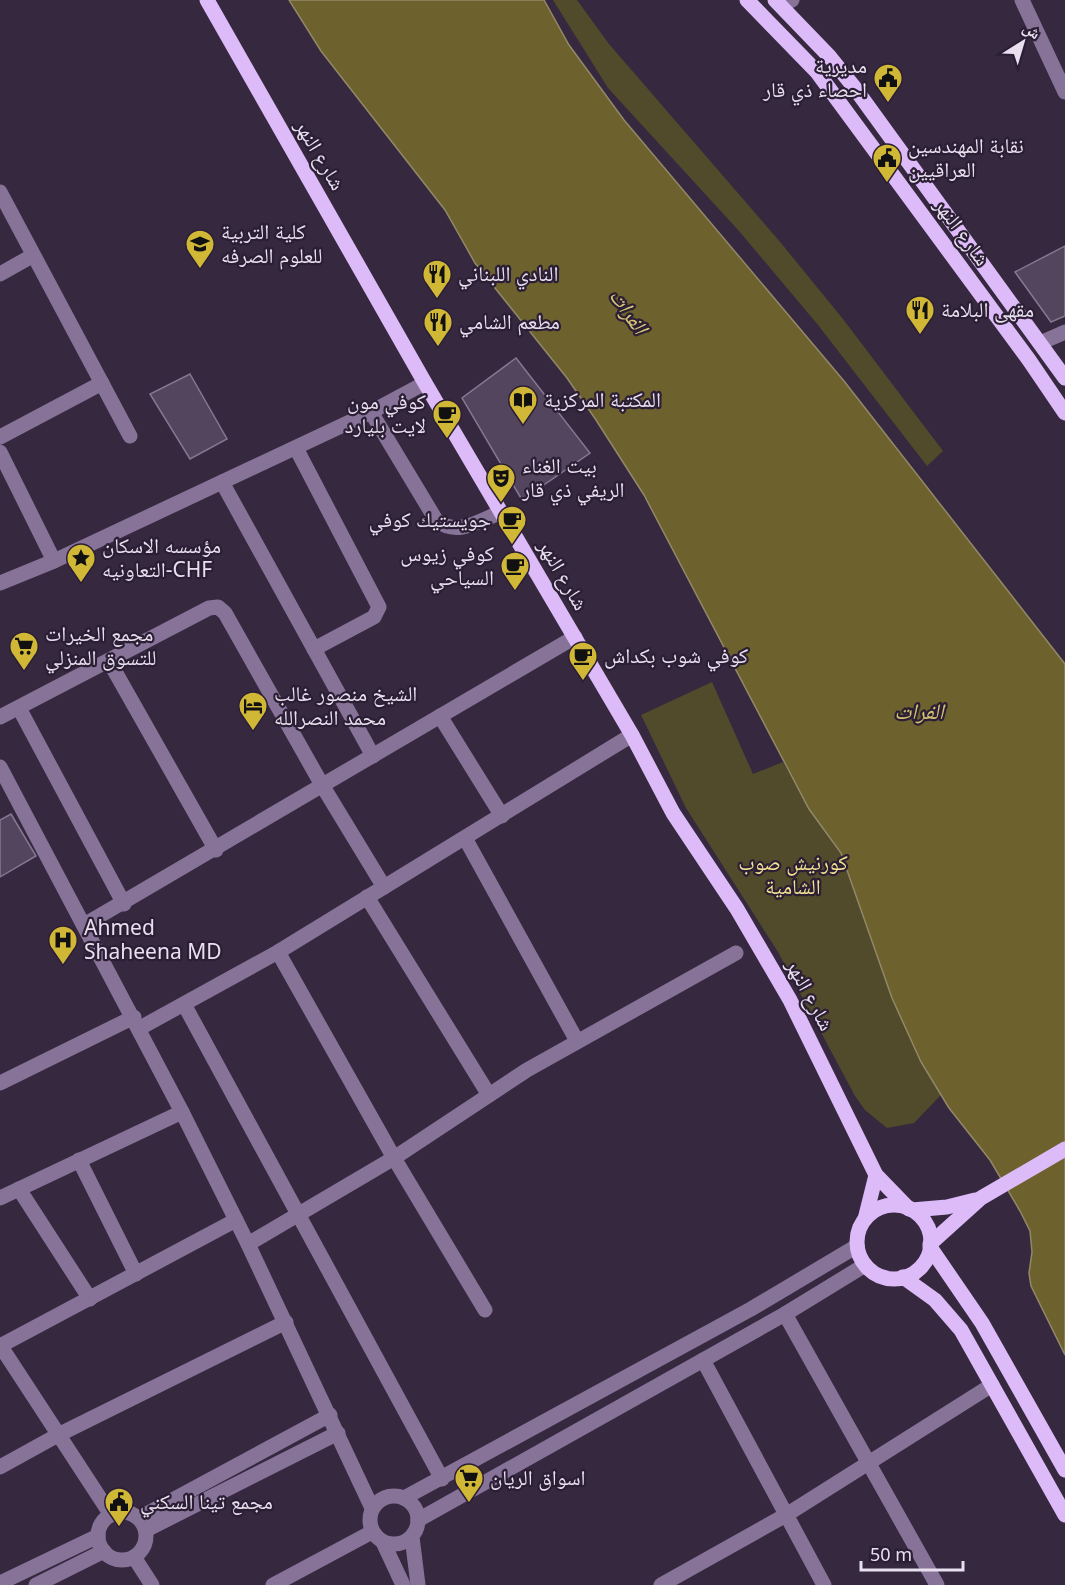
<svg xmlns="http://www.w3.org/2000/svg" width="1065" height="1585" font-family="'Noto Sans','Noto Naskh Arabic',sans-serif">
	<rect width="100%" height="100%" fill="#35283f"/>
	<g fill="#514b2c">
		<path d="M553,0H577L609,44L781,243L843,319L943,451L927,466L818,325L739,231L608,88Z"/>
		<path d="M712,682L753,774L783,762L809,809L841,853L892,998L921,1062L941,1095L914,1123L887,1128L865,1110L855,1096L778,952L686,808L641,715Z"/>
	</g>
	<path fill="#6d622e" stroke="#928868" stroke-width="1.5" d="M289,0H544L569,45L624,120L844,381L1065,664V1355L1031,1286L1029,1273L1032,1252L1030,1231L1020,1211L990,1160L949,1108L921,1062L892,998L841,853L809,809L644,495L596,420L567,378L475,263L445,210L321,51Z"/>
	<g fill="#53455e" stroke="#867792" stroke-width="1.5">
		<path d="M1065,246V316L1051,322L1015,272Z"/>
		<path d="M516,358L590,453L522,500L462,398Z"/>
		<path d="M190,374L227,439L190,459L150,394Z"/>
		<path d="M11,814L36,856L0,877V820Z"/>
	</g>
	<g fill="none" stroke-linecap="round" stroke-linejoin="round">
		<g stroke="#877398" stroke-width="15">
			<path d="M1022,0L1065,92"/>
			<path d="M781,6L792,0"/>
			<path d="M0,192L130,436"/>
			<path d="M0,274L32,256"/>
			<path d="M1040,343L1065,332"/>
			<path d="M371,412L436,520C457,537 479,521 501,512"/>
			<path d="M0,437L102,383"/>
			<path d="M296,448L379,607L374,617L314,649"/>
			<path d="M0,452L54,561"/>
			<path d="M222,482L373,756"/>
			<path d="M0,583L54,561L371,412L425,383"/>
			<path d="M109,661L216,850"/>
			<path d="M19,708L124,904"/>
			<path d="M440,716L502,816"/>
			<path d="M0,717L209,608L218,607L225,613L322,785L384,887"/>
			<path d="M0,767L182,1112L248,1244L372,1508"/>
			<path d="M465,838L577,1041"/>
			<path d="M367,897L489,1095"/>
			<path d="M84,925L575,637"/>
			<path d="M278,952L394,1158L485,1310"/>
			<path d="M185,1006L442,1479"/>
			<path d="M140,1028L278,952L632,735"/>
			<path d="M0,1083L134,1017"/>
			<path d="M79,1160L136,1274"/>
			<path d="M19,1189L90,1299"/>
			<path d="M0,1198L182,1112"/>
			<path d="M248,1244L394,1158L527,1070L736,953"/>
			<path d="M785,1314L937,1585"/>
			<path d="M0,1345L111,1515"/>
			<path d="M0,1346L236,1220"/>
			<path d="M703,1360L824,1585"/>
			<path d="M0,1467L58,1435L286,1322"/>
			<circle cx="394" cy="1520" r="24"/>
			<path d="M404,1498L751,1309L857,1246"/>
			<circle cx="122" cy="1536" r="24"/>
			<path d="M139,1518L330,1415"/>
			<path d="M418,1520L785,1314L865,1265"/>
			<path d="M146,1530L338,1433"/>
			<path d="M412,1537L418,1585"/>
			<path d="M383,1542L403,1585"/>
			<path d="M134,1557L152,1585"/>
			<path d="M0,1583L98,1536"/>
			<path d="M36,1585L104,1551"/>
			<path d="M273,1585L372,1532"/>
			<path d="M661,1585L786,1515L992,1385"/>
		</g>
		<g stroke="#ddbbf8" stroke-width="15">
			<path d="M207,0L425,383L632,735L673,813L737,909L790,1000L876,1175L909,1209"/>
			<path d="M747,0L817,72L1029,360L1065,413"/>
			<path d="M775,0L829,56L854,87L1065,378"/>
			<circle cx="894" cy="1242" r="37"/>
			<path d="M912,1210L947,1207L975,1200"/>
			<path d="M865,1219L876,1175"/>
			<path d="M930,1244L981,1198L1065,1149"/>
			<path d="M930,1247L982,1323L1065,1470"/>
			<path d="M903,1277L935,1300L961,1330L1065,1515"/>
		</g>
	</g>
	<defs>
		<g id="civic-pin" transform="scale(1.5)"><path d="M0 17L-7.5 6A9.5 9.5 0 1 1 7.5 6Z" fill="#d0b736" stroke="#2b1e35"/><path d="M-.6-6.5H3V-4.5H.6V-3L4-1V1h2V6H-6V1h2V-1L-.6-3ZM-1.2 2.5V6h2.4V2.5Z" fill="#111"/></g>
		<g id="university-pin" transform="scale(1.5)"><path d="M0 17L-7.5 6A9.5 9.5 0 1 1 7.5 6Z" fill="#d0b736" stroke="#2b1e35"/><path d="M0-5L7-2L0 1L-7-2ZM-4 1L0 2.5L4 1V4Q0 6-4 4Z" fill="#111"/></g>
		<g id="restaurant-pin" transform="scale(1.5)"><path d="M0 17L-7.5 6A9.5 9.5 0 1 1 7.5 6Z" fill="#d0b736" stroke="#2b1e35"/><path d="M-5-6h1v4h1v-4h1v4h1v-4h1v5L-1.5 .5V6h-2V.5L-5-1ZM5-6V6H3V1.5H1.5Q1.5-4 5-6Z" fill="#111"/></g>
		<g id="library-pin" transform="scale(1.5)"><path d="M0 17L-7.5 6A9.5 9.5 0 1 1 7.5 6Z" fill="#d0b736" stroke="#2b1e35"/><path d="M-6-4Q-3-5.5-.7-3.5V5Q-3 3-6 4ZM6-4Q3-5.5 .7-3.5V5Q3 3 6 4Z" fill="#111"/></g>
		<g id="cafe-pin" transform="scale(1.5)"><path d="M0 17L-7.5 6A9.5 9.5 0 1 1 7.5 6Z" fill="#d0b736" stroke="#2b1e35"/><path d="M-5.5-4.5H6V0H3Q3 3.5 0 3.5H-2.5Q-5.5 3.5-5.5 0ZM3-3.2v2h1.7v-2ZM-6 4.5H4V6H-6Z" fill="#111"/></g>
		<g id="theatre-pin" transform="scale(1.5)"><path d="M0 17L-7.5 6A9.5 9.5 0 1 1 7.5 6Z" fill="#d0b736" stroke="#2b1e35"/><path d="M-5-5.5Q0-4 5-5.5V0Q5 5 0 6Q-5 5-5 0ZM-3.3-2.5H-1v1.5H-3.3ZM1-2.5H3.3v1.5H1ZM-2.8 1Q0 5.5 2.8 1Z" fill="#111"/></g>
		<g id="sight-pin" transform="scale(1.5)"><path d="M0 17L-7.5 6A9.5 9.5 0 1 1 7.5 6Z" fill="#d0b736" stroke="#2b1e35"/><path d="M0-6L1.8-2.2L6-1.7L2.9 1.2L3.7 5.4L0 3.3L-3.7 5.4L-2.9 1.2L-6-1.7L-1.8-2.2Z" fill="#111"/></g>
		<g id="supermarket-pin" transform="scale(1.5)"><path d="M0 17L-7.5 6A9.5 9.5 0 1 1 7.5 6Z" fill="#d0b736" stroke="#2b1e35"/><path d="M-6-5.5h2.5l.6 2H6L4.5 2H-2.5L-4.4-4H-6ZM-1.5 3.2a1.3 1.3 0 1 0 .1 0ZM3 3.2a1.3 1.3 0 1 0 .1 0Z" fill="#111"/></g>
		<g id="hotel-pin" transform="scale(1.5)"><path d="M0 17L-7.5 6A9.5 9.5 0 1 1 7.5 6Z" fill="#d0b736" stroke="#2b1e35"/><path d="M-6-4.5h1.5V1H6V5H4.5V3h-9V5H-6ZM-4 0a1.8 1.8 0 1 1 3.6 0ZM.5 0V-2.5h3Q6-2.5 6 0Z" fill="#111"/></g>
		<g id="hospital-pin" transform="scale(1.5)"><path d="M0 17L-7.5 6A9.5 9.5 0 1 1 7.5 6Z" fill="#d0b736" stroke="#2b1e35"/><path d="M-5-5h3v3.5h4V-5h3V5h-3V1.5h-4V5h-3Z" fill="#111"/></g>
	</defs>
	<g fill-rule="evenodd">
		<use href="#civic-pin" x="888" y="78"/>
		<use href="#civic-pin" x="887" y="158"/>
		<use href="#university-pin" x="200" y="244"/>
		<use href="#restaurant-pin" x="437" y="274"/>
		<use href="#restaurant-pin" x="920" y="310"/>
		<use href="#restaurant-pin" x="438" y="322"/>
		<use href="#library-pin" x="523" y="400"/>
		<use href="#cafe-pin" x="447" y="414"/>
		<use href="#theatre-pin" x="501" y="478"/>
		<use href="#cafe-pin" x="512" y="520"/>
		<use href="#sight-pin" x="81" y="558"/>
		<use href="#cafe-pin" x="515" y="566"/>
		<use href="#supermarket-pin" x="24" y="646"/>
		<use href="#cafe-pin" x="583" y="656"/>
		<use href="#hotel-pin" x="253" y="706"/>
		<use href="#hospital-pin" x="63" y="940"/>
		<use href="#supermarket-pin" x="469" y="1478"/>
		<use href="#civic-pin" x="119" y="1502"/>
	</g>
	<g text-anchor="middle" stroke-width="4.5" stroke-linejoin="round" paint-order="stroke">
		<g font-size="21" fill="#e8e0ef" stroke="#2b1e35" text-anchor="start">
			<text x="867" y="73" text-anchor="end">مديرية<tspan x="867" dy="24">احصاء ذي قار</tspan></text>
			<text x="908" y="153">نقابة المهندسين<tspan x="908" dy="24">العراقيين</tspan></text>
			<text x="221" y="239">كلية التربية<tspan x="221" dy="24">للعلوم الصرفه</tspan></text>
			<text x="458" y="281">النادي اللبناني</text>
			<text x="941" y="317">مقهى البلامة</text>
			<text x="459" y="329">مطعم الشامي</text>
			<text x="544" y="407">المكتبة المركزية</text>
			<text x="426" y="409" text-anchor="end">كوفي مون<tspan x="426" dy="24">لايت بليارد</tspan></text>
			<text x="522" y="473">بيت الغناء<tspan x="522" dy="24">الريفي ذي قار</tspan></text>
			<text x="491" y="527" text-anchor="end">جويستيك كوفي</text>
			<text x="102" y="553">مؤسسه الاسكان<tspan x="102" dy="24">التعاونيه-CHF</tspan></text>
			<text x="494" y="561" text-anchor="end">كوفي زيوس<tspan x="494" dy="24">السياحي</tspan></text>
			<text x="45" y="641">مجمع الخيرات<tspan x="45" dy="24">للتسوق المنزلي</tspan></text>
			<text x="604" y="663">كوفي شوب بكداش</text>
			<text x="274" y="701">الشيخ منصور غالب<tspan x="274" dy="24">محمد النصرالله</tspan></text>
			<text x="84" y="935">Ahmed<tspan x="84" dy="24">Shaheena MD</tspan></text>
			<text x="490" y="1485">اسواق الريان</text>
			<text x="140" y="1509">مجمع تينا السكني</text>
		</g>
		<g font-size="21" fill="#e8e0ef" stroke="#2b1e35">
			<text transform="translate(320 155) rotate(60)" y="7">شارع النهر</text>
			<text transform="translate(962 232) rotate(54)" y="7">شارع النهر</text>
			<text transform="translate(563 575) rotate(60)" y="7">شارع النهر</text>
			<text transform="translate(810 995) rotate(62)" y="7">شارع النهر</text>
		</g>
		<g font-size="21" fill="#f4e391" stroke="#2b1e35">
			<text x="793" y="870">كورنيش صوب<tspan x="793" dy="24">الشامية</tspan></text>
		</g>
		<g font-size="22" font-style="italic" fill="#d6c574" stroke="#2b1e35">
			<text transform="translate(629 311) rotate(55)" y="8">الفرات</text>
			<text x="919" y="719">الفرات</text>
		</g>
	</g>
	<g transform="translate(1023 42) rotate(37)" stroke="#2b1e35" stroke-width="4.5" paint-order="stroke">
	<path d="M0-4.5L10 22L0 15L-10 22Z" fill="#e8e0ef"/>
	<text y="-9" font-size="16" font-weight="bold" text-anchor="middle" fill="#e8e0ef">ش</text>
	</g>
	<path d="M861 1561v9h102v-9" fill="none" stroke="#e8e0ef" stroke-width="3"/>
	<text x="870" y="1561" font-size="18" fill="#e8e0ef" stroke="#2b1e35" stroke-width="4.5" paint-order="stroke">50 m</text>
</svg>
